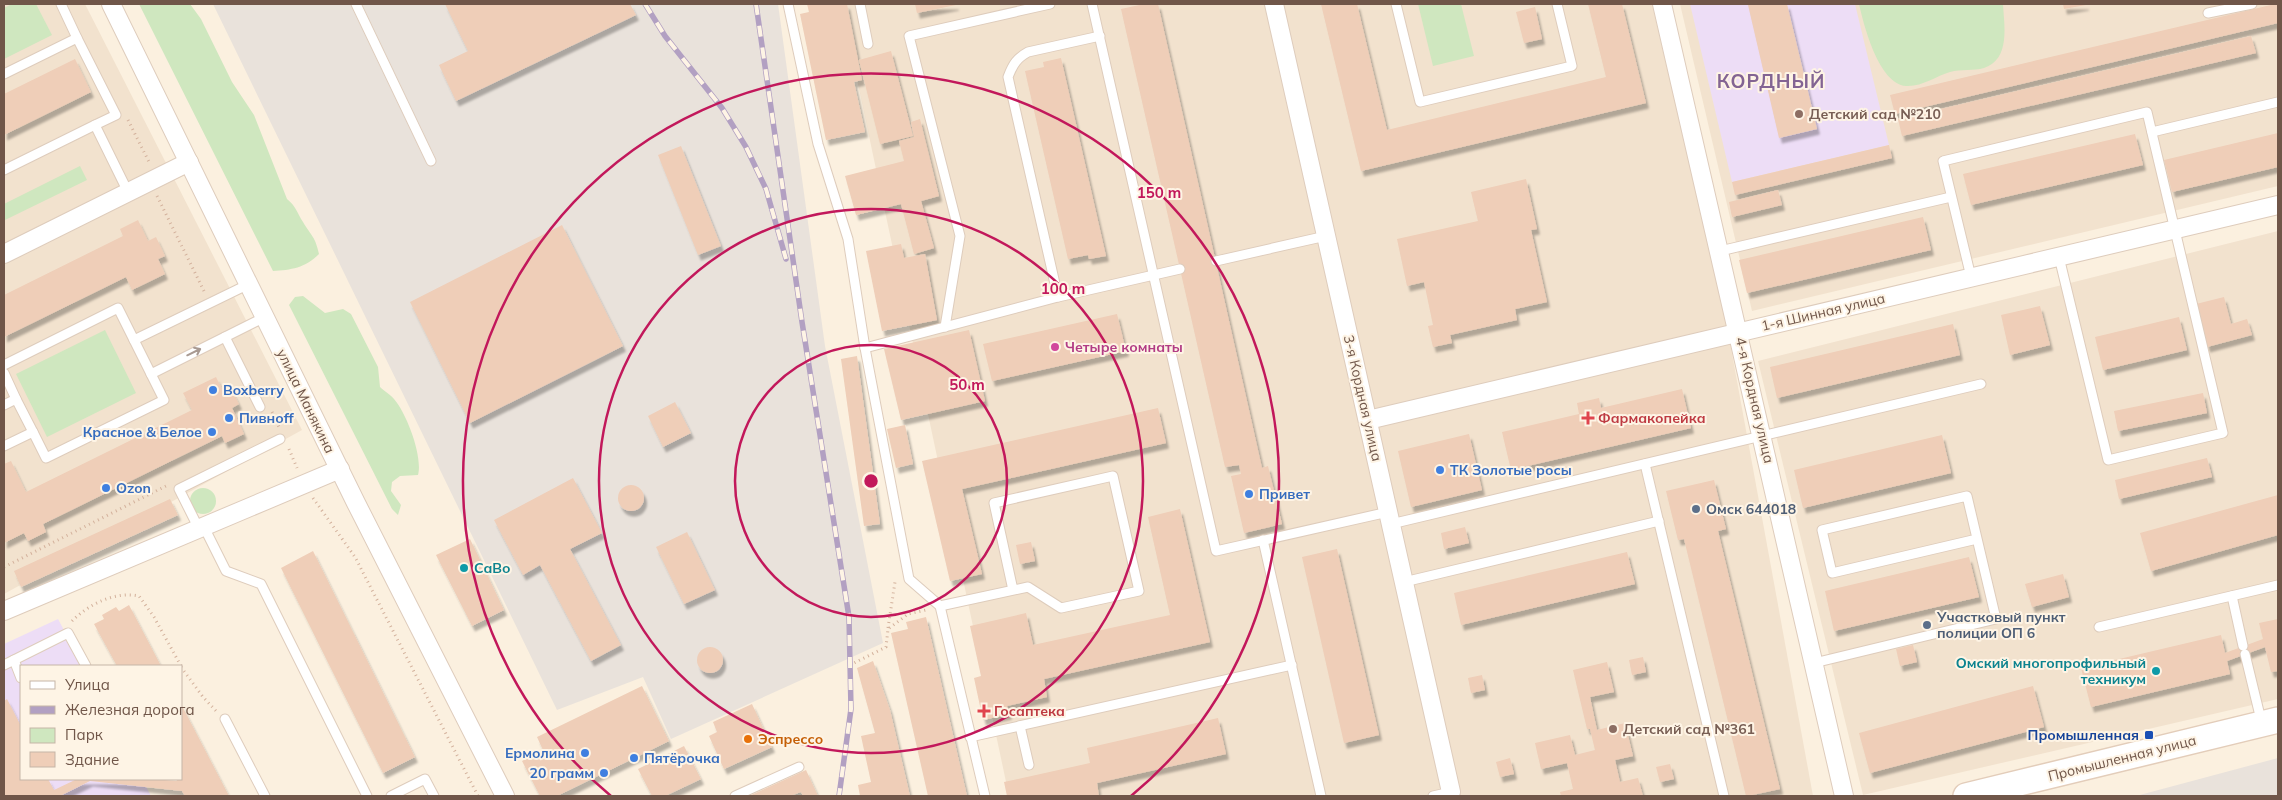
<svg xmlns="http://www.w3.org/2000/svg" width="2282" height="800" font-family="Mulish,sans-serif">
	<defs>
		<filter id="shadow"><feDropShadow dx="3" dy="5.5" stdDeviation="1" flood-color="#0004"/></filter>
	</defs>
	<rect width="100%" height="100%" fill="#fbf0df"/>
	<g fill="#f2e2ce">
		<path d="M4,4H85L302,430L4,594Z"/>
		<path d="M841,4H1652L1726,321L1813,796H1009Z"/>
		<path d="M1680,4H2278V186L1752,311Z"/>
		<path d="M2278,231V699L1863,795L1758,361Z"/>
	</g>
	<g fill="#e9e2db">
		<path d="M213,4H778L825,346L883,643L671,739L643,677L557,710Z"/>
		<path d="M2278,758V796H2136Z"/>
	</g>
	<g fill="#edddf6">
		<path d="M1690,4H1855L1889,145L1732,182Z"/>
		<path d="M58,619L83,666H21V779H142L151,796H4V644Z"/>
	</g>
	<g fill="#cfe7bf">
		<path d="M12,4H36L52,35L4,59V8Z"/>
		<path d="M139,4H190L201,19L232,82L254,115L287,199C296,206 297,213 303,222C312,237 315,236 319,254C305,268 291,270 273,271Z"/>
		<path d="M1418,4H1461L1474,56L1433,66Z"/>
		<path d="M1859,4H2003C2004,25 2011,59 1984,68C1974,71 1961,69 1950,72C1936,76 1922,87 1906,86C1879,84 1864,26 1859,4Z"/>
		<path d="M80,166L87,180L5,220L4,204Z"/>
		<path d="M303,296L325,313L343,309L351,314L378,367L380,387C384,391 391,395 394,399C407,414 423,457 418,475L400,476L392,482L391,491L401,505L398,515L392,509L289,305L295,297Z"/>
		<path d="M105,330L136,393L47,437L16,374Z"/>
		<circle cx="203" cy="501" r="13"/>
	</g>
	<g fill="#efceb8" filter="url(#shadow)">
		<path d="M445,4H630L636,15L456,101L439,65L468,51Z"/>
		<path d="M807,4H847L862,80L854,82L865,132L826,140L800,14L809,12Z"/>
		<path d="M915,4H956V5L917,13Z"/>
		<path d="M1144,4H1158L1262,468L1268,466L1282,524L1244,533L1231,476L1241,474L1239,465L1225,467L1121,9Z"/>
		<path d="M1321,4H1357L1387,130L1606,77L1588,4H1622L1646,103L1361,171Z"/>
		<path d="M1755,4H1787L1817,129L1779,138L1748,5Z"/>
		<path d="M2063,4H2086V5L2064,9Z"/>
		<path d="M2275,4H2278V23L1895,114L1890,95Z"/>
		<path d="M1535,7L1542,39L1524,43L1516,12Z"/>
		<path d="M2251,36L2256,53L1902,136L1898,119Z"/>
		<path d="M891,51L913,136L880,144L859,60Z"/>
		<path d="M1061,58L1106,256L1089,259L1088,255L1068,259L1025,71L1044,67L1043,62Z"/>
		<path d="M75,59L91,92L4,135V94Z"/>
		<path d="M920,119L939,196L921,201L934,248L914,254L901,204L856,215L845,176L904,161L899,141L914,137L911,122Z"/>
		<path d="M2278,133V167L2172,192L2164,160Z"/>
		<path d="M2135,134L2143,165L1971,205L1963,174Z"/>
		<path d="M1889,145L1892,158L1735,195L1732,182Z"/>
		<path d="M681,146L721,246L698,255L658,155Z"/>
		<path d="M1526,179L1537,229L1531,230L1547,302L1515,309L1517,320L1450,335L1452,343L1433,347L1428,326L1433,325L1424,282L1407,286L1397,239L1478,221L1471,192Z"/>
		<path d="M1778,190L1782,205L1732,217L1729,202Z"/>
		<path d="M1923,217L1931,250L1747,293L1739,260Z"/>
		<path d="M138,220L148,241L156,237L165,256L158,259L165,274L132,290L126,277L4,337V295L123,236L120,229Z"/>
		<path d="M562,225L623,346L470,423L410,302Z"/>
		<path d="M901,244L904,258L925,254L937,320L882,331L866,251Z"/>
		<path d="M2224,297L2231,324L2247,319L2252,335L2207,347L2196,304Z"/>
		<path d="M2040,306L2050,345L2010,355L2001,315Z"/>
		<path d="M1117,314L1126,351L992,381L983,344Z"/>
		<path d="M2179,317L2187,350L2103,370L2095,337Z"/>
		<path d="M1953,324L1960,355L1777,398L1770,367Z"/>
		<path d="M969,330L985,401L901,420L884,349Z"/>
		<path d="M857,356L880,524L864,526L841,359Z"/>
		<path d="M216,377L223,391L230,387L239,404L232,408L244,434L225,443L222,436L43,524L46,532L28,541L24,533L4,543V464L11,461L26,492L192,410L183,393Z"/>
		<path d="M1682,389L1691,428L1511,470L1502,432L1579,414L1577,403L1599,398L1601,408Z"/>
		<path d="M2203,393L2207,413L2118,431L2114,411Z"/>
		<path d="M675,402L691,433L663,447L648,416Z"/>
		<path d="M1158,408L1166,443L962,489L982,574L950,581L922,461Z"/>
		<path d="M905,425L913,464L896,468L887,429Z"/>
		<path d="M1469,434L1482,490L1411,507L1398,451Z"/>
		<path d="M1942,435L1951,473L1803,508L1794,470Z"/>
		<path d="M2207,458L2212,477L2119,499L2115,480Z"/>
		<path d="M573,478L602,533L570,549L621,645L591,661L540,565L523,575L494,520Z"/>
		<path d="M1714,480L1726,529L1718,531L1780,789L1748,796H1746L1684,539L1678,540L1666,491Z"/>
		<circle cx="631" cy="498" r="13"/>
		<path d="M2278,495V535L2151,571L2140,533Z"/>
		<path d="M170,499L178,515L21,587L14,571Z"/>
		<path d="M1180,509L1210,642L1044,679L1047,697L1007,706L1009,714L983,720L974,678L981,676L970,626L1026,613L1033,645L1170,615L1148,517Z"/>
		<path d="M1465,527L1469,543L1444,549L1441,533Z"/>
		<path d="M687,532L715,590L684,604L656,547Z"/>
		<path d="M470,539L504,610L472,626L436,555Z"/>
		<path d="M1031,542L1035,561L1020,564L1016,545Z"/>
		<path d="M1337,549L1379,735L1344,743L1302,557Z"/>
		<path d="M313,551L415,757L383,773L281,568Z"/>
		<path d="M1627,552L1635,584L1461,625L1454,593Z"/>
		<path d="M1969,557L1979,597L1834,631L1825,591Z"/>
		<path d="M2063,574L2069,597L2032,607L2025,584Z"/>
		<path d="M129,605L161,666H117L94,624L104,619L102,615L116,607L119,611Z"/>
		<path d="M926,617L967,796H928L891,633L908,629L906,622Z"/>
		<path d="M2278,619V671L2271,672L2265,647L2227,661L2230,674L2091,707L2081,668L2221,635L2225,653L2263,639L2259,623Z"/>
		<path d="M1913,645L1917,662L1900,666L1896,649Z"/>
		<circle cx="710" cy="660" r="13"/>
		<path d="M1643,657L1646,672L1632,675L1629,660Z"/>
		<path d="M873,661L890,710L910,796H860L858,785L871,782L861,736L875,733L857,668Z"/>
		<path d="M1607,662L1614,692L1590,697L1597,730L1625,723L1633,756L1615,760L1620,782L1638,778L1643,796H1561L1560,792L1573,789L1567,763L1541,769L1535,743L1570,735L1575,755L1595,750L1590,729H1587L1573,670Z"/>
		<path d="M1482,675L1485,690L1471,693L1468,678Z"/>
		<path d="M642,686L669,741L557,796H540L522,761L543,750L537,737Z"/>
		<path d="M2033,686L2044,727L1870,773L1859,733Z"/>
		<path d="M7,699L21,726V779H48L54,790L77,779H152L177,781L176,779H181V704L229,796H185L182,791L90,781L60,796H4V701Z"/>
		<path d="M752,704L772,747L724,769L709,736L717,732L713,722Z"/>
		<path d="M1218,718L1226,754L1097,783L1099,796H1007L1004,782L1090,763L1087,748Z"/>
		<path d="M684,746L701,779L665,796H652L638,769Z"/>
		<path d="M1510,758L1514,774L1500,777L1496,762Z"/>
		<path d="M1670,764L1674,779L1660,782L1656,767Z"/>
		<path d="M806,770L818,796H803L801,792L790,796H749Z"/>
	</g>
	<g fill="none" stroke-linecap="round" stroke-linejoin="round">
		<g stroke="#deccbc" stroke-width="11">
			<g id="service">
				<path d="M61,4L77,38"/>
				<path d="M356,4L431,161"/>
				<path d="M788,4L818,144L848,239L865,348L909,579L940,606L985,796"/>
				<path d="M860,4L868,44"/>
				<path d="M1092,4L1216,551L1388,512"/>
				<path d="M1396,4L1420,102L1572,66L1557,4"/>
				<path d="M2208,13L2252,4"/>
				<path d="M1100,36L1028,52C1017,58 1013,64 1008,77L1058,297L1180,269"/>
				<path d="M4,74L77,38L116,115L95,125L128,192"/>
				<path d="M2152,132L2278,102"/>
				<path d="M4,170L95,125"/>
				<path d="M1720,251L1951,197"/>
				<path d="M1216,261L1326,236"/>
				<path d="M1971,277L1943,161L2147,112L2223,433L2108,460L2059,257"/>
				<path d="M945,327L960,236L909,36L1050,4"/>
				<path d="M225,337L260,407"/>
				<path d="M134,340L249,284"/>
				<path d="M865,348L1058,297"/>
				<path d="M4,365L118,308L164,400L46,458L33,432L4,446"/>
				<path d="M4,373L16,399L4,405"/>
				<path d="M151,374L265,317"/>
				<path d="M16,399L33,432"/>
				<path d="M1645,464L1724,796"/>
				<path d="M1391,524L1981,384"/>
				<path d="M204,527L226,571L261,584L367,796"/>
				<path d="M199,529L179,489L280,439"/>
				<path d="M1263,540L1321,796"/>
				<path d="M1404,582L1659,521"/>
				<path d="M2232,596L2243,646"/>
				<path d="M940,606L1028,587L1061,608L1139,591L1113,476L994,503L1013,590"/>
				<path d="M2099,627L2278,585"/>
				<path d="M2245,654L2262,724"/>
				<path d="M14,660L68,633L86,666"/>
				<path d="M1814,663L1996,619L1967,496L1822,530L1832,573L1977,539"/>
				<path d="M4,665L14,660L21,678"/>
				<path d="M225,719L265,796"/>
				<path d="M1020,726L1029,765"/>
				<path d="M970,737L1292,665"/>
				<path d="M391,796L425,779L434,796"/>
				<path d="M735,796L799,767"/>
				<path d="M1433,796L1451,792"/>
			</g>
		</g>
		<g stroke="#deccbc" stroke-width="20">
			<g id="minor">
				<path d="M111,4L356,503L505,796"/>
				<path d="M1274,4L1451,792"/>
				<path d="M1662,4L1844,796"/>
				<path d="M4,254L189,162"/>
				<path d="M1368,420L2278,205"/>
				<path d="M4,611L340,469"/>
			</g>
		</g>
		<g stroke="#e3cdba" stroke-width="28">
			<path id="secondary" d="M1966,796L2278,720"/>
		</g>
		<g stroke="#d3b19c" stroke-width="3" stroke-dasharray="1 4" stroke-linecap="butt">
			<path d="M128,120L150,164"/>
			<path d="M157,196L204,291"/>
			<path d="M272,412L279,427"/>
			<path d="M289,449L297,468"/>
			<path d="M313,498L355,557L478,796"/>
			<path d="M4,567L168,485"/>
			<path d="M72,621C89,604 115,591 139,596L154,617L181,666"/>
			<path d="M888,628L895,582"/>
			<path d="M850,665L886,647L888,629L908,614L926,610"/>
			<path d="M181,667L203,697L217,712"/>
		</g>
		<use href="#service" stroke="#fff" stroke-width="9"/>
		<use href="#minor" stroke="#fff" stroke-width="18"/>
		<use href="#secondary" stroke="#fff" stroke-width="25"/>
		<g stroke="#b2a0c2" stroke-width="5.5">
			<g id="rail">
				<path d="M645,4L665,36L722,108L746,147L766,189L786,259"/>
				<path d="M756,4L802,322L849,617L851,709L839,796"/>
			</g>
		</g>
		<use href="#rail" stroke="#fef4e5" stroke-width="4" stroke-dasharray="11" stroke-linecap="butt"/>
	</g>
	<defs><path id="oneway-shaft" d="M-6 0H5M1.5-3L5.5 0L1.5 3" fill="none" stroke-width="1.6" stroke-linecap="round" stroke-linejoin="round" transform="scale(1.25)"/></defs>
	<use stroke="#a99a92" href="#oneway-shaft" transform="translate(194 352) rotate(-26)"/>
	<g fill="none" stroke="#c2185b" stroke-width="2.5">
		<circle cx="871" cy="481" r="136"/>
		<circle cx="871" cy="481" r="272"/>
		<path d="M611 796A408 408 0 1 1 1131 796"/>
	</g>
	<g fill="#8d6e63" stroke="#fef4e5" stroke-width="2">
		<circle cx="1799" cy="114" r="5"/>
		<circle cx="1613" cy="729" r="5"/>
	</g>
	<circle fill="#d1479c" stroke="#fef4e5" stroke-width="2" cx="1055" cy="347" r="5"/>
	<g fill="#3f7fe0" stroke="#fef4e5" stroke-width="2">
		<circle cx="213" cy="390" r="5"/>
		<circle cx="229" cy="418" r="5"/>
		<circle cx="212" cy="432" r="5"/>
		<circle cx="1440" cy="470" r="5"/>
		<circle cx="106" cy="488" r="5"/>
		<circle cx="1249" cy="494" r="5"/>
		<circle cx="585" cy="753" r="5"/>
		<circle cx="634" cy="758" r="5"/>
		<circle cx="604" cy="773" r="5"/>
	</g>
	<g fill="#e0444e" stroke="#fef4e5" stroke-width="2">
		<path d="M1585.5 410.5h5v5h5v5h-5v5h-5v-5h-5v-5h5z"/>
		<path d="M981.5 703.5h5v5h5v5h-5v5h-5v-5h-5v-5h5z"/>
	</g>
	<g fill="#5c6f8a" stroke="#fef4e5" stroke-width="2">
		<circle cx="1696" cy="509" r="5"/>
		<circle cx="1927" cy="625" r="5"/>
	</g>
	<g fill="#0f9aa8" stroke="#fef4e5" stroke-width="2">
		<circle cx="464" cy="568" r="5"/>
		<circle cx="2156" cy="671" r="5"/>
	</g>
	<rect fill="#1a4fb4" stroke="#fef4e5" stroke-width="2" x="2144" y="730" width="10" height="10" rx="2.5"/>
	<circle fill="#e8710a" stroke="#fef4e5" stroke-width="2" cx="748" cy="739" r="5"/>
	<g text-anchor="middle" stroke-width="4" stroke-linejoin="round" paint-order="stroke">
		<g font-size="14" font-weight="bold" fill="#785e54" stroke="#fef4e5" text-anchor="start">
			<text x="1809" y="119">Детский сад №210</text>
			<text x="1623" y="734">Детский сад №361</text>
		</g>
		<g font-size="14" fill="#705649" stroke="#fef4e5">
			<text transform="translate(1823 312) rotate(-13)" y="5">1-я Шинная улица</text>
			<text transform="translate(1363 398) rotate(77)" y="5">3-я Кордная улица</text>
			<text transform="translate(1755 400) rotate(77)" y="5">4-я Кордная улица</text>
			<text transform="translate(306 401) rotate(64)" y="5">улица Манякина</text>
			<text transform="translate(2122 758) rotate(-14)" y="5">Промышленная улица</text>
		</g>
		<g font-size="14" font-weight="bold" fill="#b23c85" stroke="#fef4e5" text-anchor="start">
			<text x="1065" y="352">Четыре комнаты</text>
		</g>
		<g font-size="14" font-weight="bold" fill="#366cbe" stroke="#fef4e5" text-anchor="start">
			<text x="223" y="395">Boxberry</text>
			<text x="239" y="423">Пивноff</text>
			<text x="202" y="437" text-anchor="end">Красное &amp; Белое</text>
			<text x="1450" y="475">ТК Золотые росы</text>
			<text x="116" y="493">Ozon</text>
			<text x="1259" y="499">Привет</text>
			<text x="575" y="758" text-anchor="end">Ермолина</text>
			<text x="644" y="763">Пятёрочка</text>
			<text x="594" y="778" text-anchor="end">20 грамм</text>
		</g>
		<g font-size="14" font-weight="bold" fill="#be3a42" stroke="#fef4e5" text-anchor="start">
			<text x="1598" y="423">Фармакопейка</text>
			<text x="994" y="716">Госаптека</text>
		</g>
		<g font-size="14" font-weight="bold" fill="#4e5e75" stroke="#fef4e5" text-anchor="start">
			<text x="1706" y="514">Омск 644018</text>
			<text x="1937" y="622">Участковый пункт<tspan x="1937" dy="16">полиции ОП 6</tspan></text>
		</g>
		<g font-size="14" font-weight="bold" fill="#0d838f" stroke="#fef4e5" text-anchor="start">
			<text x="474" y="573">СаВо</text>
			<text x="2146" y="668" text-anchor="end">Омский многопрофильный<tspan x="2146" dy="16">техникум</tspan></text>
		</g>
		<g font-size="14" font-weight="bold" fill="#164399" stroke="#fef4e5" text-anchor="end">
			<text x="2139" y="740">Промышленная</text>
		</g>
		<g font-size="14" font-weight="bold" fill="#c56008" stroke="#fef4e5" text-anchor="start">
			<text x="758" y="744">Эспрессо</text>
		</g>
		<g font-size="19" font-weight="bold" letter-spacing="1" fill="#836493" stroke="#fef4e5">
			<text x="1771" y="88">КОРДНЫЙ</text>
		</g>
	</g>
	<circle cx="871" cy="481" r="8" fill="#c2185b" stroke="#fef4e5" stroke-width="2.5"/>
	<g font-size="15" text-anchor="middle" font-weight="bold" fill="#c2185b" stroke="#fef4e5" stroke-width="4" stroke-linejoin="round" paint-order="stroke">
		<text x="1159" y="198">150 m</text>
		<text x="1063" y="294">100 m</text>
		<text x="967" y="390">50 m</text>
	</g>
	<rect width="2282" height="800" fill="none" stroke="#705649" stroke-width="10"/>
	<rect x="20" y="665" width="162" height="115" fill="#fef4e5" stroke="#c5b5a7"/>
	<rect x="30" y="681" width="25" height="8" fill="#ffffff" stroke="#c5b5a7"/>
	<text x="65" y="690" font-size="15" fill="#705649">Улица</text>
	<rect x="30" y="706" width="25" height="8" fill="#b2a0c2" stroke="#c5b5a7"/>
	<text x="65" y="715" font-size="15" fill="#705649">Железная дорога</text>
	<rect x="30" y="728" width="25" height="15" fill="#cfe7bf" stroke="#c5b5a7"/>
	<text x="65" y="740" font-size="15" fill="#705649">Парк</text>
	<rect x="30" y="752" width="25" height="15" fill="#efceb8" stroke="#c5b5a7"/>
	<text x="65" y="765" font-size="15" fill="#705649">Здание</text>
</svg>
